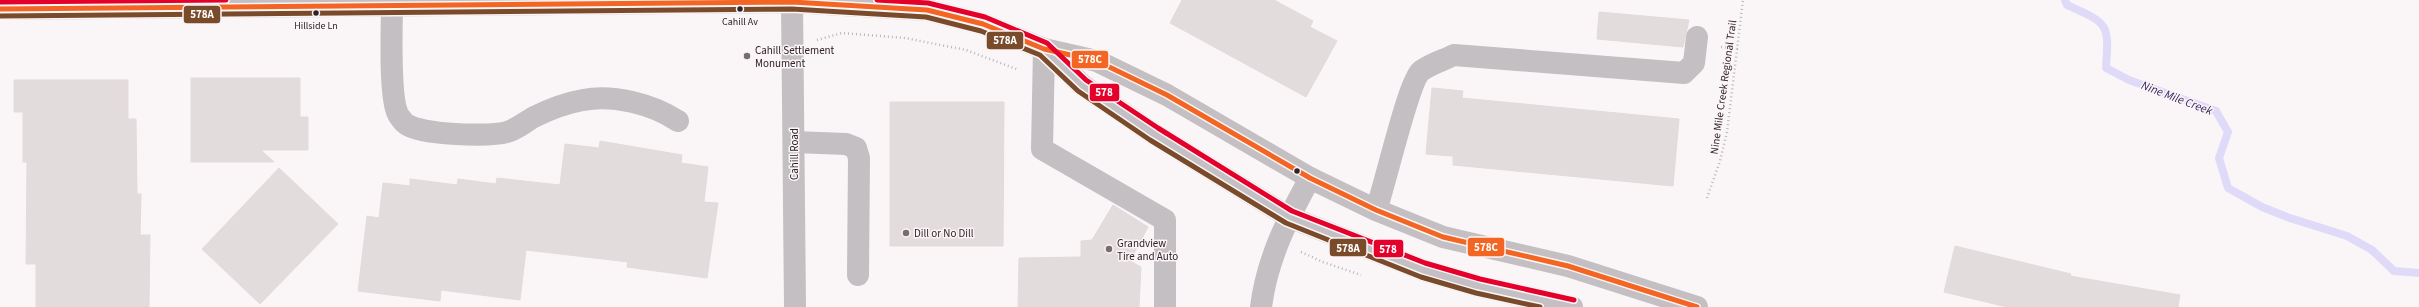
<svg xmlns="http://www.w3.org/2000/svg" width="2419" height="307" font-family="'Source Sans 3',sans-serif">
	<rect width="100%" height="100%" fill="#faf6f8"/>
	<g fill="none" stroke-linecap="round" stroke-linejoin="round">
		<path stroke="#e0daf9" stroke-width="8" d="M2065,0L2067,5C2109,24 2109,23 2106,68L2129,80L2216,111L2228,132L2219,158L2228,188L2262,207L2287,217L2347,236L2372,250L2394,271L2419,273"/>
	</g>
	<g fill="#e3dcdc" stroke="#e3dbdb">
		<path d="M1182,0H1274L1313,21L1310,27L1337,41L1306,97L1170,23Z"/>
		<path d="M1599,12L1689,20L1683,47L1597,39Z"/>
		<path d="M191,78H300V117H308V150H261L274,162H191Z"/>
		<path d="M14,80H128V119H136L137,194H141L140,235H150L149,307H36V264H26L27,162H23V112H14Z"/>
		<path d="M1432,88L1463,91L1462,98L1679,119L1673,186L1453,165V156L1426,154Z"/>
		<path d="M890,102H1004L1003,246H890Z"/>
		<path d="M600,141L682,155L681,163L708,167L704,202L718,203L707,278L627,267L628,262L526,250L520,300L441,290L440,301L358,291L367,216L379,218L383,183L410,186V179L457,185L458,179L496,184L497,178L560,185L565,144L599,148Z"/>
		<path d="M279,168L338,224L260,304L202,249Z"/>
		<path d="M1113,205L1148,227L1130,261L1141,267L1139,307H1018L1019,258L1081,257V241L1092,240Z"/>
		<path d="M1955,246L2071,274L2070,276L2180,295L2178,307H2007L1944,292Z"/>
	</g>
	<g fill="none" stroke-linecap="round" stroke-linejoin="round">
		<g stroke="#b9b5b8" stroke-width="2.5" stroke-dasharray="1 3" stroke-linecap="butt">
			<path d="M817,40L842,33L905,38L966,50L1019,70"/>
			<path d="M1721,47L1738,49"/>
			<path d="M1707,198L1720,161L1727,132L1743,0"/>
			<path d="M1301,252L1323,262L1361,275"/>
		</g>
		<g stroke="#c3bfc2" stroke-width="22">
			<path d="M392,0C392,25 389,91 397,112C398,115 403,122 406,124C420,135 490,137 507,132C517,129 525,122 534,117C548,110 566,103 583,100C613,94 652,104 678,121"/>
			<path d="M792,2L795,307"/>
			<path d="M0,9L792,2L927,10L983,24L1044,49L1097,61L1167,95L1310,178L1376,210L1443,237L1568,266L1697,307"/>
			<path d="M1044,49L1042,149L1165,220V307"/>
			<path d="M1045,50L1082,85L1154,134L1289,217L1423,270L1478,286L1572,307"/>
			<path d="M794,142L846,144L856,148L859,158L858,275"/>
			<path d="M1376,210C1385,186 1408,82 1421,71C1430,64 1444,60 1454,55L1684,73L1694,63L1697,37"/>
			<path d="M1261,307C1267,259 1287,220 1310,178"/>
		</g>
		<g stroke="#fbf5f7" stroke-width="8">
			<path id="bus-1" d="M0,9L792,2L927,10L983,24L1044,49L1097,61L1167,95L1310,178L1376,210L1443,237L1568,266L1697,307"/>
		</g>
		<g stroke="#fbf5f7" stroke-width="8">
			<path id="bus-2" d="M0,16L792,9L926,17L981,31L1040,55L1078,91L1150,140L1286,223L1421,277L1476,293L1540,307"/>
		</g>
		<g stroke="#fbf5f7" stroke-width="8">
			<g id="bus-3">
				<path d="M877,0L928,3L985,17L1047,43L1086,80L1158,128L1292,211L1425,263L1480,279L1574,300"/>
				<path d="M0,2L226,0"/>
			</g>
		</g>
		<use href="#bus-1" stroke="#f26522" stroke-width="5"/>
		<use href="#bus-2" stroke="#7a4b2a" stroke-width="5"/>
		<use href="#bus-3" stroke="#e4002b" stroke-width="5"/>
	</g>
	<g fill="#2f2328" stroke="#fbf5f7" stroke-width="1.5">
		<circle cx="740" cy="9" r="3.5"/>
		<circle cx="316" cy="13" r="3.5"/>
		<circle cx="1297" cy="171" r="3.5"/>
	</g>
	<g fill="#766d71" stroke="#fbf5f7" stroke-width="1.5">
		<circle cx="747" cy="56" r="4"/>
		<circle cx="906" cy="233" r="4"/>
		<circle cx="1109" cy="249" r="4"/>
	</g>
	<g text-anchor="middle" stroke-width="3" stroke-linejoin="round" paint-order="stroke">
		<g font-size="10" fill="#2f2328" stroke="#fbf5f7">
			<text x="740" y="25">Cahill Av</text>
			<text x="316" y="29">Hillside Ln</text>
		</g>
		<g font-size="11" fill="#2f2328" stroke="#fbf5f7" text-anchor="start">
			<text x="755" y="54">Cahill Settlement<tspan x="755" dy="13">Monument</tspan></text>
			<text x="914" y="237">Dill or No Dill</text>
			<text x="1117" y="247">Grandview<tspan x="1117" dy="13">Tire and Auto</tspan></text>
		</g>
		<g font-size="11" fill="#2f2328" stroke="#fbf5f7">
			<text transform="translate(1723 87) rotate(-82)" y="4">Nine Mile Creek Regional Trail</text>
			<text transform="translate(794 154) rotate(-90)" y="4">Cahill Road</text>
		</g>
		<g font-size="12" font-style="italic" fill="#382a5f" stroke="#fbf5f7">
			<text transform="translate(2177 98) rotate(21)" y="4">Nine Mile Creek</text>
		</g>
	</g>
	<g stroke="#fbf5f7" stroke-width="1.5">
		<rect x="183" y="5" width="38" height="19" rx="4" fill="#7a4b2a"/>
		<rect x="986" y="31" width="38" height="19" rx="4" fill="#7a4b2a"/>
		<rect x="1071" y="50" width="38" height="19" rx="4" fill="#f26522"/>
		<rect x="1089" y="83" width="31" height="19" rx="4" fill="#e4002b"/>
		<rect x="1467" y="237" width="38" height="20" rx="4" fill="#f26522"/>
		<rect x="1329" y="238" width="38" height="19" rx="4" fill="#7a4b2a"/>
		<rect x="1373" y="239" width="31" height="19" rx="4" fill="#e4002b"/>
	</g>
	<g font-size="11" text-anchor="middle" font-weight="bold" fill="#fff">
		<text x="202" y="18">578A</text>
		<text x="1005" y="44">578A</text>
		<text x="1090" y="63">578C</text>
		<text x="1104" y="96">578</text>
		<text x="1486" y="251">578C</text>
		<text x="1348" y="252">578A</text>
		<text x="1388" y="253">578</text>
	</g>
</svg>
